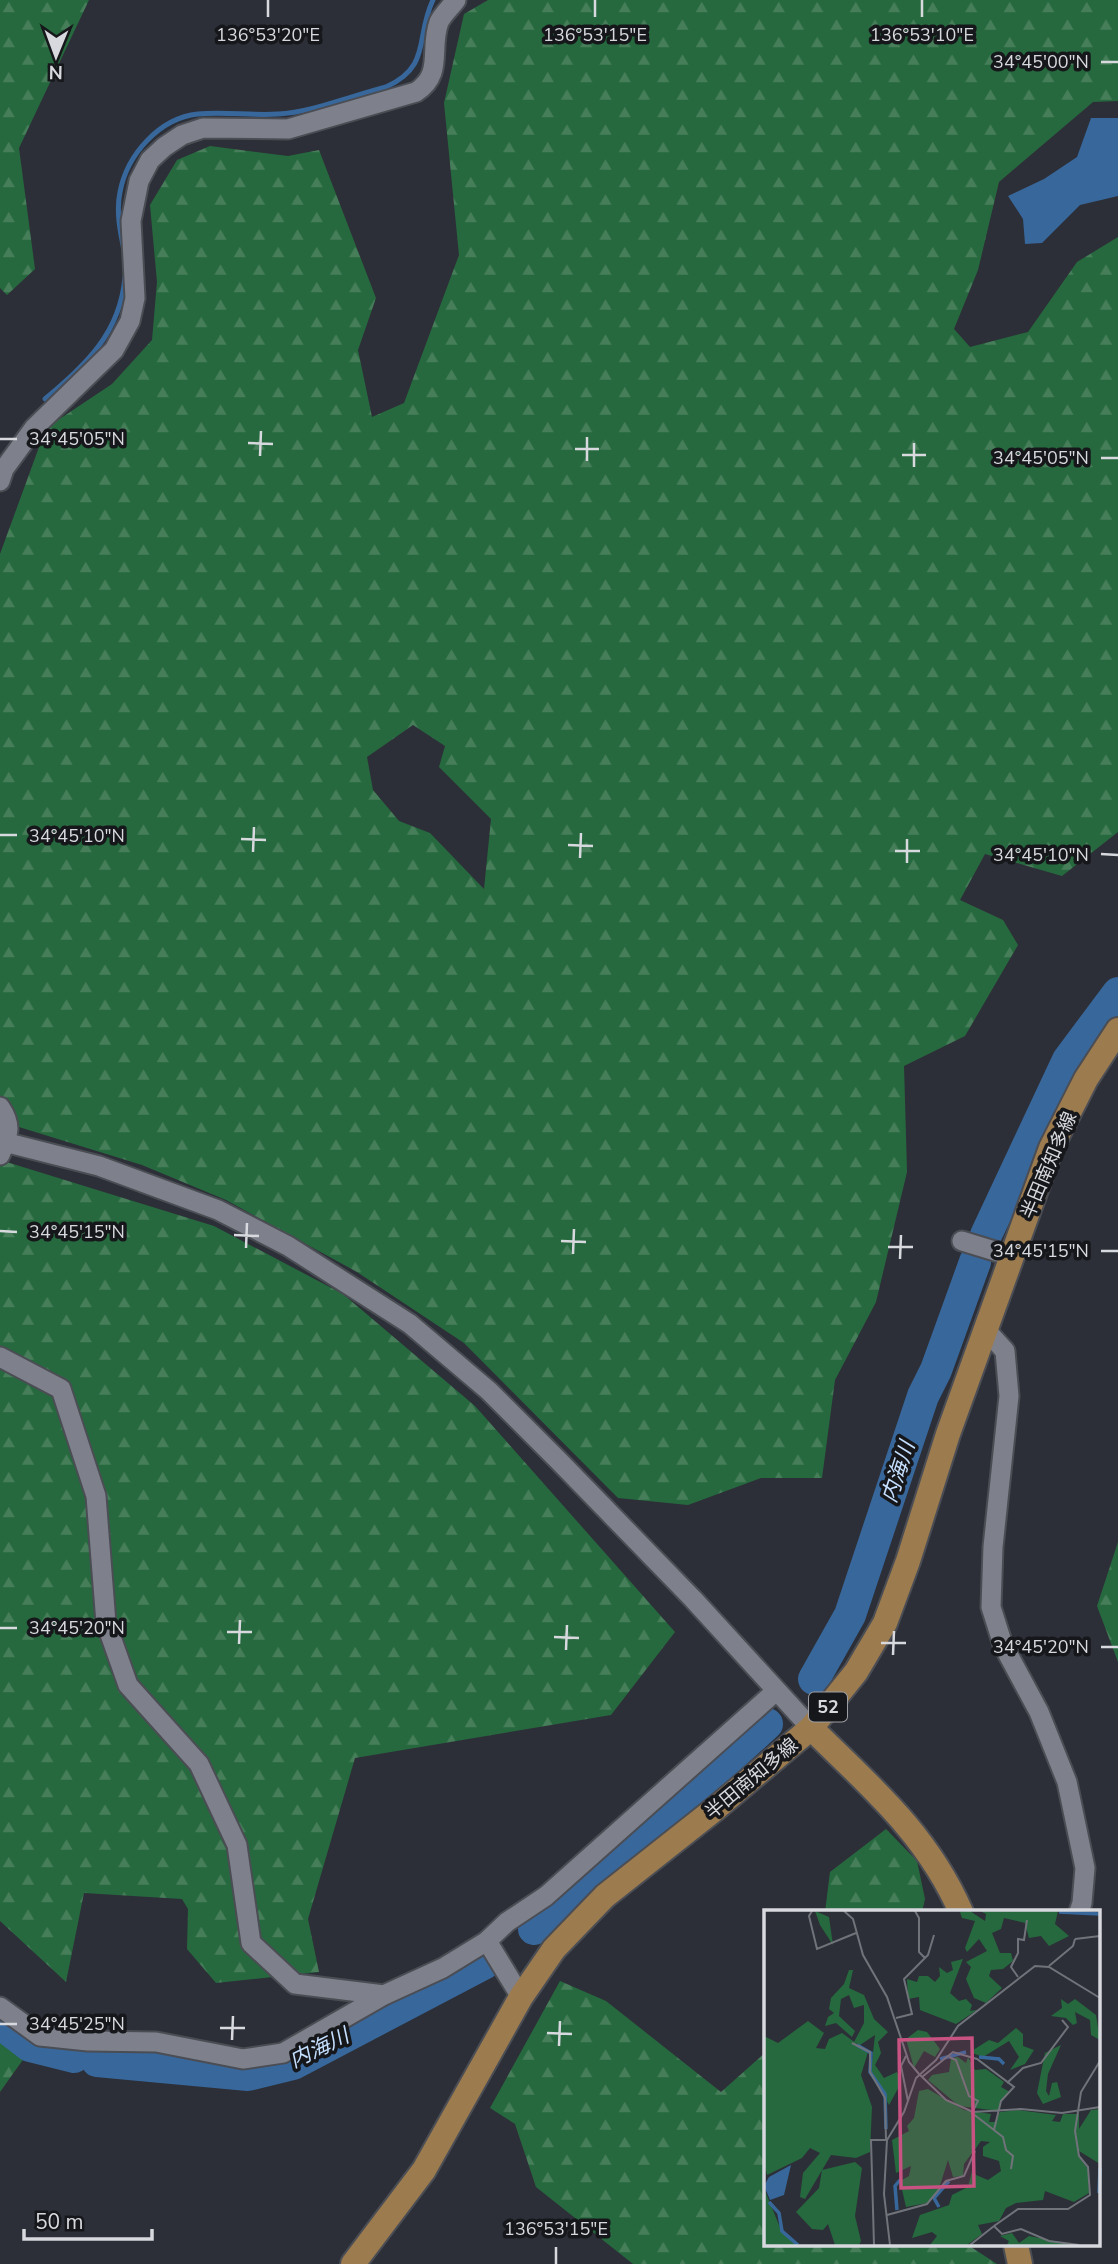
<svg xmlns="http://www.w3.org/2000/svg" width="1118" height="2264" font-family="'Nunito Sans','Noto Sans JP',sans-serif">
	<defs>
		<pattern id="forest-firs" width="22" height="20" patternUnits="userSpaceOnUse" patternTransform="scale(1.75)"><rect width="22" height="20" fill="#26693e"/><path d="M5 1l3.5 6h-7zM16 11l3.5 6h-7z" fill="#457e59"/></pattern>
	</defs>
	<rect width="100%" height="100%" fill="#2c2f37"/>
	<g fill="url(#forest-firs)" fill-rule="evenodd">
		<path d="M0,0H89L19,148L35,269L7,295L0,288Z"/>
		<path d="M488,0H1118V101L1093,102L999,182L978,270L954,329L970,347L1028,332L1077,262L1118,237V832L1062,876L985,854L960,900L1003,920L1018,945L965,1036L904,1066L907,1172L876,1302L835,1380L822,1478H761L688,1505L618,1498L464,1343L357,1272L226,1200L142,1165L19,1127L0,1124V554L46,428L112,384L152,340L157,282L150,205L177,160L210,146L288,156L319,150L376,298L358,350L372,417L404,403L459,255L444,103L464,14ZM413,725L445,746L439,767L491,819L484,889L430,833L399,821L373,790L367,757Z"/>
		<path d="M0,1160L214,1226L343,1294L475,1406L675,1632L611,1715L355,1758L308,1919L319,1972L216,1983L187,1949L188,1909L182,1899L84,1893L66,1982L0,1921Z"/>
		<path d="M1118,1542V1662L1097,1606Z"/>
		<path d="M886,1829L917,1861L925,1899L922,1912H825L830,1872Z"/>
		<path d="M560,1981L606,2001L721,2092L766,2052V2245H968L997,2264H633L536,2187L515,2124L490,2108Z"/>
		<path d="M0,2034L27,2054L0,2092Z"/>
	</g>
	<path fill="#38679b" d="M1091,118H1118V196L1080,205L1042,243L1025,244L1023,219L1008,196L1044,179L1077,157Z"/>
	<g fill="none" stroke-linecap="round" stroke-linejoin="round">
		<g stroke="#38679b" stroke-width="5">
			<path d="M124,250C120,231 116,211 120,192C127,155 159,118 198,114C224,111 251,116 278,114C309,113 355,95 386,87C432,66 415,37 433,0"/>
			<path d="M45,399C86,364 120,334 125,277"/>
		</g>
		<g stroke="#38679b" stroke-width="32">
			<path d="M986,1235L1068,1060L1118,993"/>
			<path d="M814,1679L850,1615L923,1396L936,1370L975,1262"/>
			<path d="M534,1929L628,1850L767,1724"/>
			<path d="M0,2023L30,2046L74,2057"/>
			<path d="M97,2061L248,2075L293,2064L485,1963"/>
		</g>
		<g stroke="#4b4d54" stroke-width="23">
			<g id="minor">
				<path d="M0,481L4,469L34,428L114,350L130,321L135,298L131,221L139,181L150,160L164,147L182,135L203,128L288,129L416,92C444,74 429,49 439,22C443,14 451,7 456,0"/>
				<path d="M0,1107C13,1126 8,1135 0,1155"/>
				<path d="M0,1141L99,1166L218,1210L288,1246L410,1324L489,1391L558,1460L693,1599L811,1728"/>
				<path d="M962,1241L1011,1256"/>
				<path d="M985,1329L1005,1351L1009,1396L993,1547L991,1607L1003,1645L1039,1712L1067,1782L1085,1868L1082,1903L1079,1912"/>
				<path d="M0,1357L61,1389L96,1496L106,1623L128,1685L199,1764L237,1845L251,1943L295,1984L384,1995"/>
				<path d="M487,1941L521,1997"/>
				<path d="M0,2007L40,2036L88,2041L156,2042L243,2059L283,2053L384,1995L443,1968L487,1941L507,1922L546,1896L776,1691"/>
			</g>
		</g>
		<g stroke="#4b4d54" stroke-width="28">
			<g id="major">
				<path d="M811,1728C871,1787 927,1834 961,1912"/>
				<path d="M1016,2245L1020,2264"/>
				<path d="M353,2264L424,2170L521,1997L554,1949L605,1896L715,1809L811,1728L856,1672L885,1623L908,1561L948,1434L1051,1148L1086,1079L1118,1030"/>
			</g>
		</g>
		<use href="#minor" stroke="#7e818b" stroke-width="19"/>
		<use href="#major" stroke="#9c7b4e" stroke-width="24"/>
	</g>
	<path fill="none" stroke="#d7d9de" stroke-width="2.5" d="M268,17V0M595,17V0M922,17V0M1101,62H1118M0,439H17M248,443L273,444M575,449H599M902,455H926M260,456L261,431M1101,458H1118M587,461V437M914,467V443M0,835H17M241,839L266,840M568,845L593,846M895,851H920M253,852L254,827M1101,854L1118,855M580,858L581,833M907,863V839M0,1231L17,1232M234,1235L259,1236M561,1241L586,1242M888,1247H913M246,1248L247,1223M1101,1251H1118M573,1254L574,1229M900,1259L901,1235M0,1628H17M227,1632H252M554,1637L579,1638M881,1643H906M239,1644L240,1620M1101,1647H1118M566,1650L567,1625M893,1655L894,1631M0,2024H17M220,2028H245M547,2033L572,2034M232,2040L233,2016M559,2046L560,2021M556,2264V2247"/>
	<g text-anchor="middle" stroke-width="7" stroke-linejoin="round" paint-order="stroke">
		<rect fill="#16171b" stroke="#9d9fa4" stroke-width="2" x="809" y="1692.5" width="38" height="29" rx="5"/>
		<g font-size="18" font-weight="bold" fill="#d7d9de">
			<text x="828" y="1713">52</text>
		</g>
		<g font-size="19" fill="#d7d9de" stroke="#16171b">
			<text transform="translate(1048 1165) rotate(-67)" y="7">半田南知多線</text>
			<text transform="translate(751 1778) rotate(-40)" y="7">半田南知多線</text>
		</g>
		<g font-size="21" font-style="italic" fill="#c5e0ff" stroke="#16171b">
			<text transform="translate(898 1472) rotate(-72)" y="7">内海川</text>
			<text transform="translate(319 2048) rotate(-26)" y="7">内海川</text>
		</g>
	</g>
	<g transform="translate(764 1910)">
		<rect width="336" height="336" fill="#2c2f37"/>
		<path d="M51,1L65,7L69,35L56,15ZM206,1L221,11L222,4L216,1H294L291,14L305,26L285,36L277,26L265,28L261,13L240,8L237,19L228,23L236,43H247L249,51L239,59L227,60L225,66L238,78L222,93L210,88L202,69L207,57L202,52L223,41L215,29L203,42L201,38L211,11L198,8L196,2ZM199,49L186,83L195,91L202,89L208,95L206,101L213,100L192,114L156,100L155,87L144,89L143,69L153,72L155,66H164L171,72L176,66L175,57L183,63L189,60L187,52ZM85,60H89L85,78L100,85L110,109L124,122L114,132L117,143L111,155L120,168L133,162L137,173L125,195L107,161L111,125L96,135L90,132L100,113V95L90,98L85,85L77,89L75,106L91,121L88,127L72,113L61,116L64,107L70,103L65,99L67,88L80,74ZM297,89L304,94L311,89L332,105L336,130L327,125L326,110L311,102L313,113L309,115L302,108L287,106L298,98ZM44,111L60,123L52,138L61,139L65,129L78,123L104,142L97,165L108,197L106,242L92,248L67,245L41,289L36,287L39,263L56,243L46,238L38,248L3,265L0,253V126L14,133ZM252,118L259,124V136L270,140L261,154L246,160L255,147L245,131L219,147L206,142L225,130L234,133ZM154,120L163,122L176,139L171,147L160,141L150,158L142,129ZM297,135L284,164L282,181L285,186L288,173L293,172L297,187L279,194L273,183L281,143ZM194,147L202,153L204,147L211,160L222,159L240,172L237,177L246,182L237,191L235,201L195,196L164,170L168,165L185,162L187,148ZM164,179L200,200L227,204L225,212H231L236,202L254,200L292,205L288,211L296,212L299,204H315V219L327,200L336,199V254L315,241L314,246L324,259L325,283L310,292L281,281L279,290L252,293L242,298L235,311L214,315L218,324L203,335H166L173,326L168,322L148,328L156,305L185,295L188,285L204,277L209,257L212,265L224,270L237,261L235,251L219,246V237L226,232L217,231L200,254L199,266L189,267L184,250L173,285L163,293L142,297L136,271L145,266L147,256L132,263L128,230L145,221L143,216L150,208L155,181ZM91,252L98,258L91,306L97,331L95,335H71L64,314L59,320L48,319L32,302L55,278L58,260ZM0,278L17,320L34,335H0ZM248,323L255,333L265,326L310,335H243L245,331L236,326Z" fill="#26693e"/>
		<path d="M27,255L20,285L6,290L0,276L5,267Z" fill="#38679b"/>
		<path fill="none" stroke="#38679b" stroke-width="3.5" d="M295,2L336,4M93,135L107,143L106,162L121,184L122,219M215,147L235,149L240,154M176,149L202,142M335,283L336,258M5,292L15,303L18,321L34,335M175,297L170,288L185,271M133,300L131,276L136,270"/>
		<path fill="none" stroke="#70737a" stroke-width="2" d="M48,1L45,6L53,39L92,23M80,1L89,9L99,45L123,87L145,152L155,164M151,1L155,8V42L161,48M311,29L336,26M285,56L309,36L311,29M254,67L247,57L254,43V29L260,30L263,10M132,108L148,104L140,69L164,45L170,25M88,133L106,142V162L121,188L122,230M142,146L137,156L144,191M185,147L192,150L205,186L214,191L208,203L239,227L242,240L249,246L247,259M155,164L182,190L209,202L257,199L298,203L336,197M158,167L189,142L213,149L250,177L237,191L230,220M243,173L259,158L277,153L304,117L298,110M123,305L163,294L182,271L200,266L211,241M230,316L254,299H304L326,285L324,257L315,246L311,221L317,182L336,151M110,335L107,230H123M126,335L120,284L123,230L140,202L152,168L172,150L194,116L271,56L285,57L336,88M206,335L230,316L238,324L257,319L285,331L315,335"/>
		<path fill="#c85282" fill-opacity="0.15" stroke="#c85282" stroke-width="3.5" d="M208,128L210,276L137,278L135,130Z"/>
		<rect width="336" height="336" fill="none" stroke="#d7d9de" stroke-width="3.5"/>
	</g>
	<g font-size="18" text-anchor="middle" fill="#d7d9de" stroke="#16171b" stroke-width="7" stroke-linejoin="round" paint-order="stroke">
		<text x="268" y="41">136°53'20"E</text>
		<text x="595" y="41">136°53'15"E</text>
		<text x="922" y="41">136°53'10"E</text>
		<text x="1041" y="68">34°45'00"N</text>
		<text x="77" y="445">34°45'05"N</text>
		<text x="1041" y="464">34°45'05"N</text>
		<text x="77" y="842">34°45'10"N</text>
		<text x="1041" y="861">34°45'10"N</text>
		<text x="77" y="1238">34°45'15"N</text>
		<text x="1041" y="1257">34°45'15"N</text>
		<text x="77" y="1634">34°45'20"N</text>
		<text x="1041" y="1653">34°45'20"N</text>
		<text x="77" y="2030">34°45'25"N</text>
		<text x="556" y="2235">136°53'15"E</text>
	</g>
	<g transform="translate(56 56) rotate(181)" stroke="#16171b" stroke-width="5" paint-order="stroke">
	<path d="M0-5L12 26L0 18L-12 26Z" fill="#d7d9de"/>
	<text y="-10" font-size="19" font-weight="bold" text-anchor="middle" fill="#d7d9de">N</text>
	</g>
	<path d="M24 2229v10h128v-10" fill="none" stroke="#d7d9de" stroke-width="3.5"/>
	<text x="35" y="2229" font-size="21" fill="#d7d9de" stroke="#16171b" stroke-width="5" paint-order="stroke">50 m</text>
</svg>
